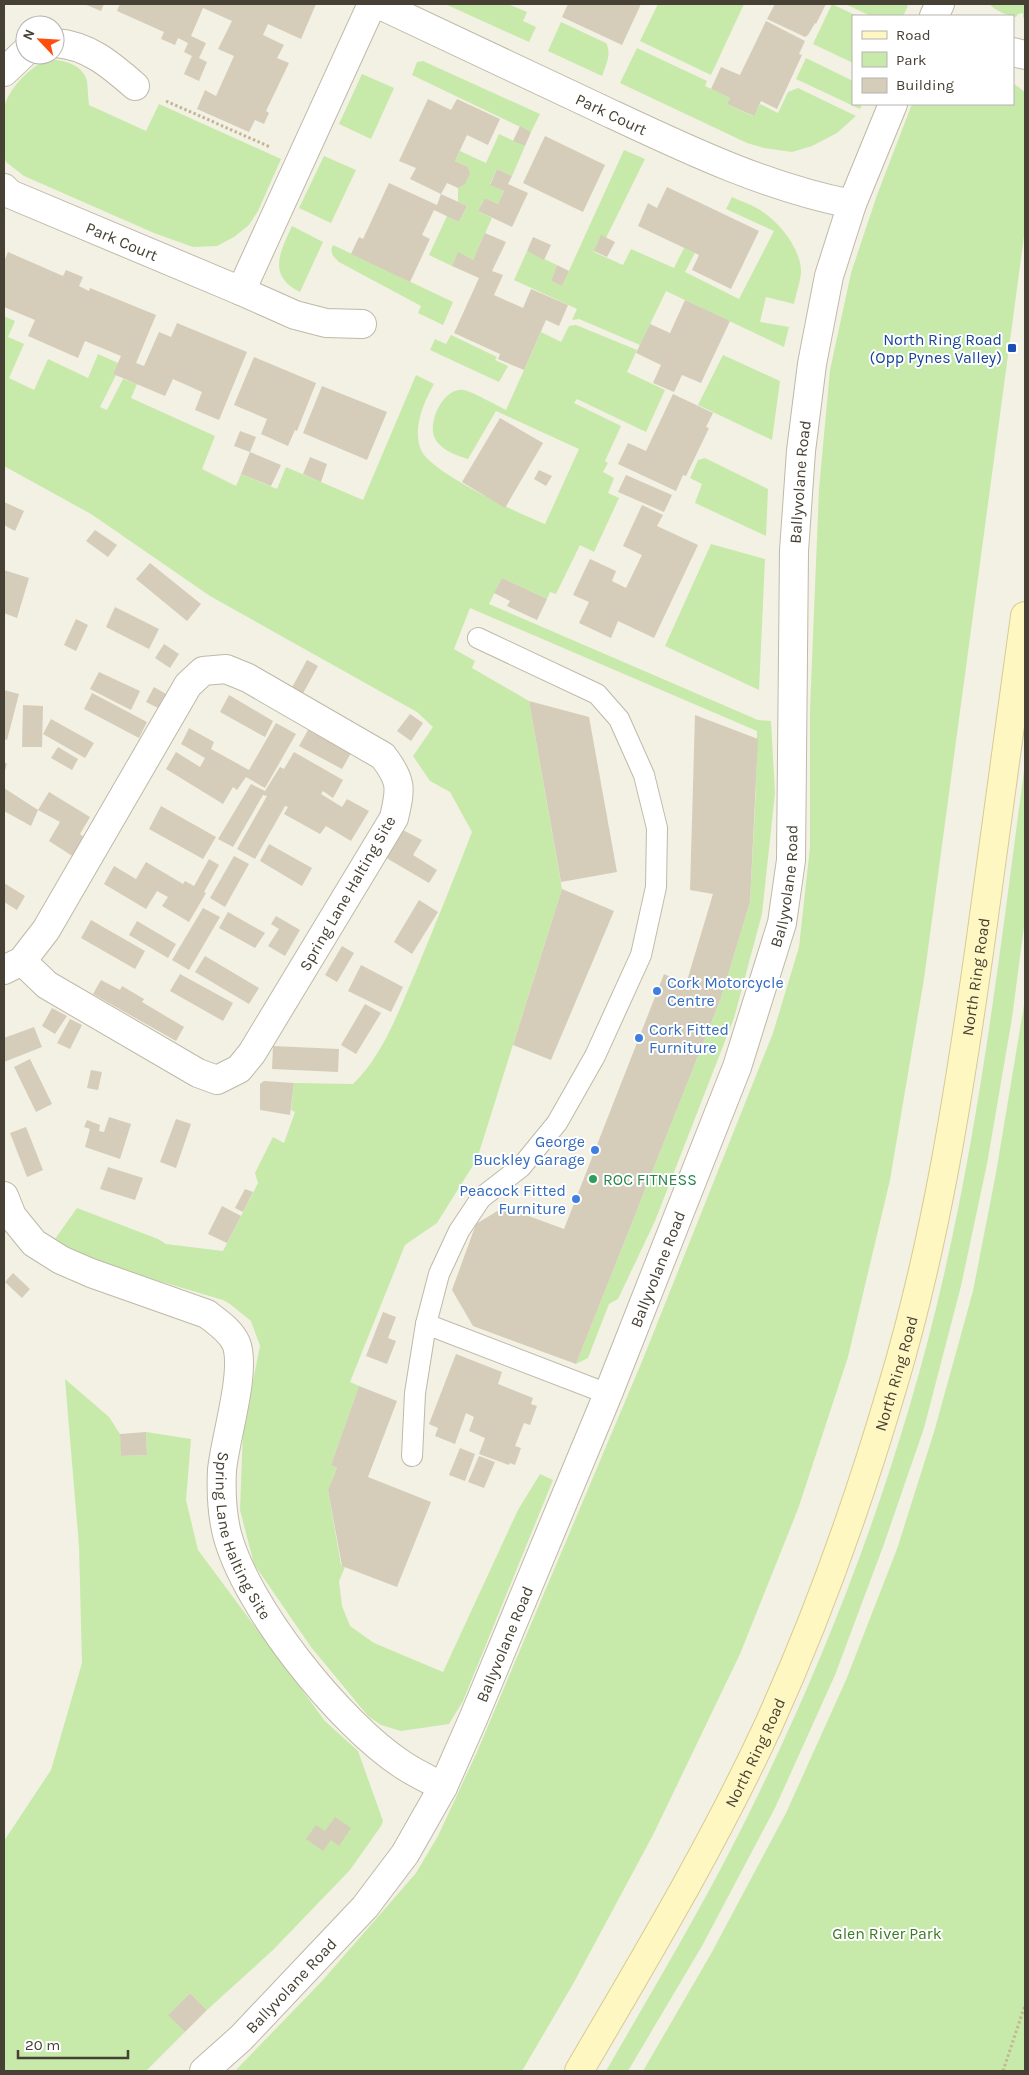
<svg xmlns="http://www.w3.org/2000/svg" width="1029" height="2075" font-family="Karla,sans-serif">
	<rect width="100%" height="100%" fill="#f3f0e4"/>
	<g fill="#c7eaab">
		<path d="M445,4H508L527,12L523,21L536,27L529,42Z"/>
		<path d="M658,4H744L711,75L640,41Z"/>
		<path d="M832,4L857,16H853V63L813,44Z"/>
		<path d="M845,4H905L908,6L903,16H871Z"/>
		<path d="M989,4H1025V18H1023V13L1018,14L1016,17C1006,15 998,12 989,4Z"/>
		<path d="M561,22L606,43C612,53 606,65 602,76L548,51Z"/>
		<path d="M637,48L707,81L705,86L730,98L727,104L753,116L760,104L778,113L788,92L798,88L856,116L837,133L812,146L792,152L764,148L747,143L620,83Z"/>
		<path d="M806,58L853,81V104H862L860,109L796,79Z"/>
		<path d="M48,59C62,60 83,64 87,81C88,89 88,97 89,105L146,131L159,104L281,159L258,211L249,225L234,237L217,246L193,247L154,233L24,176L6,162L4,157C4,145 1,117 4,107C10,87 30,67 48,59Z"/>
		<path d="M423,61L540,114L531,132L412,75L417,62Z"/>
		<path d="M362,74L394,88L371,139L339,124Z"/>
		<path d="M1013,83L1025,92V229L924,979L890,1180L848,1357L798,1509L740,1654L653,1835L573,1984L522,2071H235L322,1981L416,1873L438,1836L477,1752L643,1359L773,1033L799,947L810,847V710L819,489L830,370L851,273L877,195L912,104H1013Z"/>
		<path d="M499,134L525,146L512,176L497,169L490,184L504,191L498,204L485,198L478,211L492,218L473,260L458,253L452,266L429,255L447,216L459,222L467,206L458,202V188C467,183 471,177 468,167L455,161L460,151L486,163Z"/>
		<path d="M624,150L645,159L606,238L601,236L594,252L623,265L631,249L674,268L684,248L695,253L685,272L739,299L774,231L726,209L732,197C742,202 754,205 763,212C781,224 802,251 801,273C800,283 796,294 794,304L766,297L760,322L789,327L784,347L666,291L640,345L579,319L572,320L577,309L514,280L527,251L557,265L551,281L562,286Z"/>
		<path d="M324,156L356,170L331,223L299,208Z"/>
		<path d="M292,226L323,242L300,292C267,276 280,252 292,226Z"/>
		<path d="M333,245L453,302L443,325L418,313L421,306L339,262C334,257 329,253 333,245Z"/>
		<path d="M4,316L15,321L8,337L24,344L9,378L34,390L48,359L88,378L98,354L118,363L113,374L116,375L100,407L107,410L123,379L137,384L131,398L215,436L202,469L236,486L241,474L277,489L286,467L363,500L416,375L434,384C424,402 412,428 421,450C431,473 520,514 545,524L579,449L496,411L468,459C455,455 435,448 433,432C431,416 445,387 464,390C473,392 496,405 506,410L541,332L561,342L569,326L576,325L637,350L627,372L665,390L646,432L577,399L574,403L621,426L605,461L608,463L603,472L614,478L608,493L619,498L594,552L580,545L556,594L550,592L547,599L502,578L489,604L758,720L771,721L775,793L762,914L734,1018L655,1221L618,1299L609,1304L588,1358L576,1364L721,998L750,902L756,787L757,731L470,608L454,649L475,661L472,668L529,701L562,889L477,1159L437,1223L405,1245L350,1382L359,1386L331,1465L337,1468L328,1490L341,1565L345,1567L339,1581L342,1606L350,1626L374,1643L443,1672L518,1510L540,1474L553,1480L463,1701L449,1724L401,1731L381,1725L368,1716L311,1647L254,1564L240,1510L243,1430L260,1346L251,1321L230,1304L223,1300L108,1266L62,1245L55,1239L77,1208L158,1239L166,1244L223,1251L258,1183L255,1173L273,1137L284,1143L295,1112L291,1110L294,1083L353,1084C384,1054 399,1010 416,971C435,925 454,879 472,832L450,792L430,781L413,756L433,727L417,712L210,596L91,514L4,466Z"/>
		<path d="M451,335L497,357L495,360L508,366L499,382L430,350L435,339L446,344Z"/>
		<path d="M723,355L780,381L772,440L698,405Z"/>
		<path d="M705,458L768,489L766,536L695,503L702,484L690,478L698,460Z"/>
		<path d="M711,544L765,559L759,690L665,646Z"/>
		<path d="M1025,763V919L1012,1018L987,1164L961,1286L924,1428L884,1544L835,1675L775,1808L702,1946L628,2071H606C658,1981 712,1891 757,1797C837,1633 902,1457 943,1279C982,1110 1002,935 1025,763Z"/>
		<path d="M1025,999V2071H643L712,1952L786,1813L846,1680L897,1549L934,1432L973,1291L996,1173Z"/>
		<path d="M65,1379L109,1417L120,1434L122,1456L147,1455L146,1432L191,1439L186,1500L198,1550L325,1721L358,1751L383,1821L381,1826L350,1870L273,1950L207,2010L190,1993L169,2014L185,2032L146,2071H4V1841L51,1770L82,1663L79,1546Z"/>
	</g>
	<g fill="#d5cdb9">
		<path d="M84,4H104L101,11Z"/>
		<path d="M120,4H230L233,5V4H316L301,39L268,24L263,35L284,45L277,58L289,63L266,111L269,113L264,124L255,120L249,132L197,109L205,90L216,96L234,56L218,49L232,21L203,8L191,36L206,43L199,58L207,62L199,81L184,74L192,56L184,52L188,43L178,38L175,45L161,39L164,32L117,11Z"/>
		<path d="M568,4H641L622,45L562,17Z"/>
		<path d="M775,4H826L816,24L815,23L808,35L805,37L767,19Z"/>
		<path d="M766,21L805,41L799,54L802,55L777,109L761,101L754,116L727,104L730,98L711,89L721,67L740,75Z"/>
		<path d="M428,99L451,110L457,99L500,119L488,145L467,135L455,161L468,167L470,174L465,184L458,188L447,183L441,194L410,179L416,168L399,161Z"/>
		<path d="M520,126L531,132L525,146L513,141Z"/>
		<path d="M545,136L605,165L583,212L523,183Z"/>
		<path d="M497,169L512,176L508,184L528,193L512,227L478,211L485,198L498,204L504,191L490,185Z"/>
		<path d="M389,183L437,205L441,194L467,206L459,222L434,210L422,235L430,239L410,282L351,254L359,237L363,239Z"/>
		<path d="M667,187L759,231L731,289L692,270L699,255L638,226L648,203L657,208Z"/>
		<path d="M485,233L506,242L492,271L503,275L494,295L523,308L531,289L568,305L559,326L546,320L524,370L498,359L500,354L454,333L479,278L452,266L458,252L473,260Z"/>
		<path d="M601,235L615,242L607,257L594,251Z"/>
		<path d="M533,237L551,245L544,260L527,251Z"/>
		<path d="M8,252L63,276L66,270L83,277L79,286L89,291L90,288L156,315L136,363L144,366L159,332L171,337L177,323L247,352L219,420L195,410L202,392L173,379L165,396L113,374L121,356L85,341L78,358L28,336L35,320L4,307V262Z"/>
		<path d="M557,265L569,271L562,286L551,281Z"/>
		<path d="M685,300L730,321L701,383L682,375L674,392L653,383L661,365L636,353L650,324L670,333Z"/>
		<path d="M254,357L316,383L297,431L295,430L288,446L261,434L267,419L234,405Z"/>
		<path d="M322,386L387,412L367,460L303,433Z"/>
		<path d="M673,394L713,413L706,427L709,428L686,476L683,475L676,491L618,464L628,443L646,451Z"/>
		<path d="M500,418L543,443L505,508L462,482Z"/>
		<path d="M240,431L256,437L250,452L234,446Z"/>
		<path d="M250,452L281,465L271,486L241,474Z"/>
		<path d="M310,457L327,464L321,482L303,474Z"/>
		<path d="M539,470L552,476L546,486L534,479Z"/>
		<path d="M626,475L672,495L664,512L618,492Z"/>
		<path d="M4,502L24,511L15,531L4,525Z"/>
		<path d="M642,505L663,515L657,526L698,545L654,638L618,621L611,638L579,623L589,602L573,595L590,559L616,571L612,581L626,588L642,555L623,546Z"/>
		<path d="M95,530L117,545L108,557L86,541Z"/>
		<path d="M150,563L201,604L187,621L136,579Z"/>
		<path d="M4,570L29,578L17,618L4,613Z"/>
		<path d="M502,578L547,599L537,620L507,606L510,601L494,593Z"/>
		<path d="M115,607L159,629L149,649L106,627Z"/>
		<path d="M76,619L88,625L76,651L64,645Z"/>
		<path d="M164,644L179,654L170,668L155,658Z"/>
		<path d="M307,660L318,666L301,697L290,691Z"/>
		<path d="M99,672L140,691L131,710L90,689Z"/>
		<path d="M154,687L166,694L158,708L146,702Z"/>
		<path d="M4,690L19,694L7,740L4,739Z"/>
		<path d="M92,693L147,722L139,738L84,709Z"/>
		<path d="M229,695L273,721L265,737L220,712Z"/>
		<path d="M529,701L589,717L617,872L561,882Z"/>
		<path d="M23,705L43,706L42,747H22Z"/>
		<path d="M410,714L423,723L411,741L397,731Z"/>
		<path d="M695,715L758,739L750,902L721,998L576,1364L473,1326L452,1290L476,1224L504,1207L564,1229L664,974L686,984L713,894L690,890Z"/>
		<path d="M51,719L94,743L85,758L43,734Z"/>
		<path d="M276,723L296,734L265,788L246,777L237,790L233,787L223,804L166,769L176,752L200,767L205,758L181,744L189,728L214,742L211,749L249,770Z"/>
		<path d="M308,730L351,753L342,769L299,746Z"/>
		<path d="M58,747L78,759L72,770L51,758Z"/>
		<path d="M294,752L343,780L333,798L323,791L321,794L342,807L347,799L369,811L351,841L326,826L320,834L284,814L288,807L285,806L255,859L237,849L267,796L263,795L233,847L218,839L251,784L265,791L280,767L284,769Z"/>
		<path d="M4,762L7,764L4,774Z"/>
		<path d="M4,788L38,810L31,826L4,811Z"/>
		<path d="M49,792L90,817L80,834L85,838L74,857L49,841L60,822L38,810Z"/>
		<path d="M161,806L216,837L203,859L149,829Z"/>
		<path d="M399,828L422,840L413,855L437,870L429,883L383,856Z"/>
		<path d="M269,844L312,868L302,886L260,861Z"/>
		<path d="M234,856L249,864L225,907L210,898Z"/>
		<path d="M209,859L219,865L204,892L206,893L189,922L162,906L168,897L157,891L146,909L104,884L114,866L136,879L146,862L183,884L185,881L194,886Z"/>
		<path d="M4,883L25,896L17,910L4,902Z"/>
		<path d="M562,889L614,911L551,1060L513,1045Z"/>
		<path d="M419,900L438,912L412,954L394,942Z"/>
		<path d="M203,908L220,917L189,970L172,960Z"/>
		<path d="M228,912L265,933L255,948L219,928Z"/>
		<path d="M276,916L300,930L285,956L268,946L279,929L271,924Z"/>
		<path d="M91,920L145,951L135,969L81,938Z"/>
		<path d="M137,921L176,944L168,958L129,935Z"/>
		<path d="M342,946L354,953L337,982L325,975Z"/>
		<path d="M205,956L259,988L249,1004L195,972Z"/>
		<path d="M361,965L403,987L391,1012L348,991Z"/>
		<path d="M180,974L233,1003L223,1021L170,991Z"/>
		<path d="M101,980L120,990L122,986L144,999L142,1002L184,1027L176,1041L93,994Z"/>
		<path d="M365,1004L381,1013L356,1054L341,1045Z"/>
		<path d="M52,1008L67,1016L55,1034L42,1026Z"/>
		<path d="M70,1019L82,1025L70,1049L57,1043Z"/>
		<path d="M34,1027L42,1047L4,1062V1038Z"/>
		<path d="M273,1046L339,1049L338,1072L272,1069Z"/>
		<path d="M30,1059L52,1104L36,1112L14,1067Z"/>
		<path d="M91,1070L102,1072L98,1090L87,1088Z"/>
		<path d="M264,1081L294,1083L290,1115L260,1110V1084Z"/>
		<path d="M109,1117L131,1124L120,1159L85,1147L90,1129L84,1127L87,1120L100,1125L99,1131L104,1132Z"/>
		<path d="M176,1119L191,1124L176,1168L160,1162Z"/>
		<path d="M26,1127L43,1170L27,1177L10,1133Z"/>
		<path d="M108,1167L143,1178L135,1200L100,1189Z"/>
		<path d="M245,1189L253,1192L243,1212L235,1208Z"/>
		<path d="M222,1206L241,1216L227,1243L208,1234Z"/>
		<path d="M13,1273L30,1289L22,1298L5,1282Z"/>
		<path d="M383,1312L396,1317L388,1338L396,1341L387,1364L366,1356Z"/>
		<path d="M456,1354L502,1372L498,1384L533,1398L531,1404L537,1406L530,1425L524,1423L515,1446L521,1448L515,1465L510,1463L509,1465L479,1454L485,1438L469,1431L474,1417L466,1413L455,1444L435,1436L438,1428L429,1424Z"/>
		<path d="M359,1386L397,1401L368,1477L431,1502L397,1587L342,1566L328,1490L337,1468L331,1465Z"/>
		<path d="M146,1432L147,1455L121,1456L120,1434Z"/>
		<path d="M460,1448L475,1454L465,1481L449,1475Z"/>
		<path d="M479,1456L495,1462L484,1488L468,1482Z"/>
		<path d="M335,1817L351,1828L339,1846L331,1840L323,1851L306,1839L316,1825L325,1831Z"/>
		<path d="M190,1993L207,2010L185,2032L168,2015Z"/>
	</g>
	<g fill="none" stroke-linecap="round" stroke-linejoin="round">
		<g stroke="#bfb9a7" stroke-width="22">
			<g id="lane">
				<path d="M426,1324L608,1394"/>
				<path d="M412,1456L415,1393L426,1324L439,1274L459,1231L481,1198L521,1167L557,1123L595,1056L641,955L656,887L657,828L644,775L619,719L597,694L478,638"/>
			</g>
		</g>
		<g stroke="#bfb9a7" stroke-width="30">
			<g id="street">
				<path id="s1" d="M378,4C453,39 527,74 601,109C682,147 764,187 852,204"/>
				<path d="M934,16L940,4"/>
				<path d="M55,43C88,45 111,65 135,86"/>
				<path d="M1013,52L1025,55"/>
				<path d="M4,72L25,52"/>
				<path id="s2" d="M4,188L10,194L241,291L372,4"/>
				<path d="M241,291L295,315L326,323L362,324"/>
				<path d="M4,970L22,961L46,930L188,685L203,671L226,669L248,678L383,756C402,781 401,788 394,818L252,1053L239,1069L217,1080L198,1073L47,985L22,961"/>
				<path id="s3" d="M4,1196L12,1216L34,1243L61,1260L91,1273L207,1314C217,1322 230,1330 236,1343C247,1370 225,1438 222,1470C221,1490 222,1514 227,1534C246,1607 340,1724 403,1765C415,1773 430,1780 443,1787"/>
				<path id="s4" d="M204,2071L241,2038L365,1907L405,1854L443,1787L473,1719L608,1394L737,1067L782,923L791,860L794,551L801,451L812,364L829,276L852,204L893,104"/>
			</g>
		</g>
		<g stroke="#d6cb92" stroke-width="30">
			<g id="secondary">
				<path id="s5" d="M579,2071C645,1958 713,1845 768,1726C818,1616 859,1501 893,1385C936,1241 959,1093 980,945C995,836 1010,726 1025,616"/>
			</g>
		</g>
		<g stroke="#c1b797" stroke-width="3" stroke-dasharray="2.5 2.5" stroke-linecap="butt">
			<path d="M166,101L270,147"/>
			<path d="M1003,2071L1025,2005"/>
		</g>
		<use href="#lane" stroke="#fff" stroke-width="20"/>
		<use href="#street" stroke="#fff" stroke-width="28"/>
		<use href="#secondary" stroke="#fff7c2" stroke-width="28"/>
	</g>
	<rect fill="#1a4fb4" stroke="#fff" stroke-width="2" x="1007" y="343" width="10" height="10" rx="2.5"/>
	<g fill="#3f7fe0" stroke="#fff" stroke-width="2">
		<circle cx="657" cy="991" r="5"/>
		<circle cx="639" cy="1038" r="5"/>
		<circle cx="595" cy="1150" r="5"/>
		<circle cx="576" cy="1199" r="5"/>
	</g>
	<circle fill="#2e9e5b" stroke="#fff" stroke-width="2" cx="593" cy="1179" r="5"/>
	<g text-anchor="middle" stroke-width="4" stroke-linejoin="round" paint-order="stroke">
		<g font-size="16" fill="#464134" stroke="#fff">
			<text dy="6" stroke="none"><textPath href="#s1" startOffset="258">Park Court</textPath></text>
			<text dy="6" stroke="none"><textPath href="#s2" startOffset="130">Park Court</textPath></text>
			<text dy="6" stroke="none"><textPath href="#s4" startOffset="1744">Ballyvolane Road</textPath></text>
			<text dy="6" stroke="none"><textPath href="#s4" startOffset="1339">Ballyvolane Road</textPath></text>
			<text transform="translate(347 893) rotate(-60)" y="6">Spring Lane Halting Site</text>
			<text dy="6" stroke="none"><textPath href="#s5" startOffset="1174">North Ring Road</textPath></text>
			<text dy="6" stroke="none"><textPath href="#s4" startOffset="934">Ballyvolane Road</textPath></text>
			<text dy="6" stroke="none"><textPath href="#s5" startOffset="769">North Ring Road</textPath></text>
			<text dy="6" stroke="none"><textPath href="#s3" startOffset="484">Spring Lane Halting Site</textPath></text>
			<text dy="6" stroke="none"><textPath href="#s4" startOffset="529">Ballyvolane Road</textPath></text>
			<text dy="6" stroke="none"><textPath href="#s5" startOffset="364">North Ring Road</textPath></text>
			<text dy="6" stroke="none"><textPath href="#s4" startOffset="122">Ballyvolane Road</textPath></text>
		</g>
		<g font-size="16" fill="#164399" stroke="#fff" text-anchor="end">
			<text x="1002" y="345">North Ring Road<tspan x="1002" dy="18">(Opp Pynes Valley)</tspan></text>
		</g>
		<g font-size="16" fill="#366cbe" stroke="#fff" text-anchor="start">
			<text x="667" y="988">Cork Motorcycle<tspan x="667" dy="18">Centre</tspan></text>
			<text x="649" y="1035">Cork Fitted<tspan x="649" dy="18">Furniture</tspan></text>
			<text x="585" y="1147" text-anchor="end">George<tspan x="585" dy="18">Buckley Garage</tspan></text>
			<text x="566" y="1196" text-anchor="end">Peacock Fitted<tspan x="566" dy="18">Furniture</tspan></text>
		</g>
		<g font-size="16" fill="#27864d" stroke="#fff" text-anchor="start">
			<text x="603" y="1185">ROC FITNESS</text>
		</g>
		<g font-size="16" fill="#3c7a24" stroke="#fff">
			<text x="887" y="1939">Glen River Park</text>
		</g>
	</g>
	<rect width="1029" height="2075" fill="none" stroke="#464134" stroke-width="10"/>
	<rect x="852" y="15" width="162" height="90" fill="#ffffff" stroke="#b5b3ae"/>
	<rect x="862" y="31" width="25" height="8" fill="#fff7c2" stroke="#b5b3ae"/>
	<text x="896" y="40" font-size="15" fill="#464134">Road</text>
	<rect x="862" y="52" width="25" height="15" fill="#c7eaab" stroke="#b5b3ae"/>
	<text x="896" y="65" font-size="15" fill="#464134">Park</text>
	<rect x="862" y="78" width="25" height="15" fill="#d5cdb9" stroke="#b5b3ae"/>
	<text x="896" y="90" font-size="15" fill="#464134">Building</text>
	<g transform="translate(40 40) rotate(295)"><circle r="24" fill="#ffffff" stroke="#b5b3ae"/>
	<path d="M0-4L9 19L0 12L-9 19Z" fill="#ff4d0f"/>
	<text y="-8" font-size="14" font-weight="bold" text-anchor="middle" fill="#464134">N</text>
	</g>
	<path d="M18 2050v8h110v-8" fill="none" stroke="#464134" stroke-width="2.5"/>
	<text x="25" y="2050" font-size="15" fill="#464134" stroke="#ffffff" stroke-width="4" paint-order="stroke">20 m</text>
</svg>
